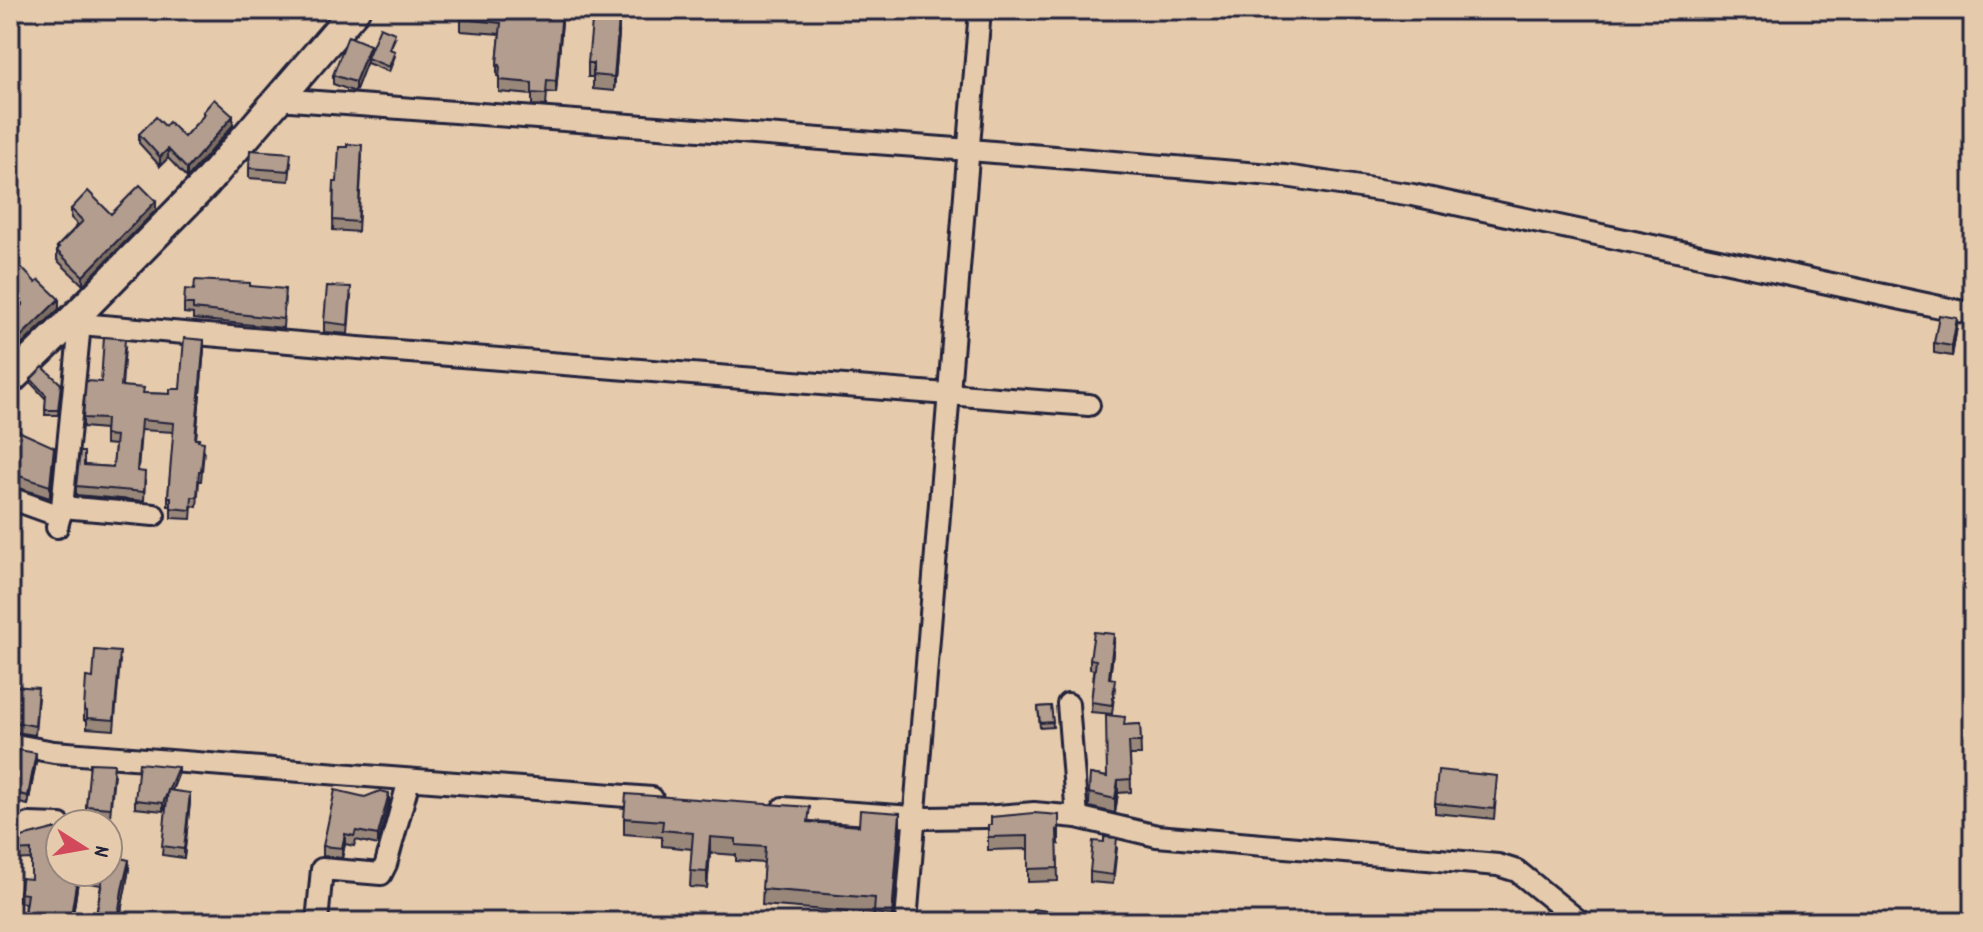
<svg xmlns="http://www.w3.org/2000/svg" width="1983" height="932" font-family="Dekko,sans-serif">
	<rect width="100%" height="100%" fill="#e5caac"/>
	<filter id="ink" filterUnits="userSpaceOnUse"><feTurbulence type="fractalNoise" baseFrequency=".0125" numOctaves="2"/><feDisplacementMap in="SourceGraphic" scale="16" xChannelSelector="R" yChannelSelector="G"/><feConvolveMatrix kernelMatrix="1 2 1 2 8 2 1 2 1" color-interpolation-filters="sRGB"/></filter>
	<g filter="url(#ink)">
		<g fill="none" stroke-linecap="round" stroke-linejoin="round">
			<g stroke="#22223b" stroke-width="26">
				<g id="street">
					<path d="M277,99L970,150L1285,176L1413,195L1973,314"/>
					<path d="M72,320L80,324L358,348L1089,405"/>
					<path d="M10,498L60,516"/>
					<path d="M62,507L154,515"/>
					<path d="M57,527L62,507L80,324"/>
					<path d="M1068,704L1077,817"/>
					<path d="M10,744L54,752L652,798"/>
					<path d="M783,808L927,818L985,817L1034,813L1077,817L1157,836L1498,865L1517,871L1580,922"/>
					<path d="M10,830L29,824L60,825"/>
					<path d="M317,922L322,869L381,874L386,864L409,780"/>
					<path d="M906,922L980,10"/>
				</g>
			</g>
			<g stroke="#22223b" stroke-width="34">
				<path id="secondary" d="M10,380L72,320L206,183L355,10"/>
			</g>
			<use href="#street" stroke="#e5caac" stroke-width="20"/>
			<use href="#secondary" stroke="#e5caac" stroke-width="28"/>
		</g>
		<g fill="#99877a" stroke="#22223b" stroke-width="2">
			<path d="M461,19L562,21L556,93L547,92L546,106L532,105V95L499,92V77L497,76V64L500,34L461,31Z"/>
			<path d="M619,34L614,91L593,89V77H588V63Z"/>
			<path d="M395,38L390,49L395,56L389,72L367,63V61L355,92L333,84V75Z"/>
			<path d="M203,112L233,125L187,178L168,158L160,166L139,143V134L165,126L184,137L203,117Z"/>
			<path d="M362,155L358,232L333,230L334,182H337Z"/>
			<path d="M291,162L289,181L249,178V168Z"/>
			<path d="M71,209L111,214L156,210L83,285L57,260V247L78,225L71,218Z"/>
			<path d="M10,276L59,309H18L10,301Z"/>
			<path d="M250,286L285,298L283,328L193,319V314L184,313V304L194,290Z"/>
			<path d="M351,297L348,334L324,332V322Z"/>
			<path d="M1957,327L1952,356L1934,353V343Z"/>
			<path d="M125,348L122,386L143,393L170,394L180,389L204,349L196,439L204,451L201,481H199L197,507L192,506L191,519L171,518V506H168V497L174,432L141,430L138,471L145,481L144,501L76,495V486L84,465L113,467L115,445L105,444V429L83,427V418L101,382Z"/>
			<path d="M31,379L61,384L58,415H45L46,399L31,383Z"/>
			<path d="M10,423L54,460L50,498L10,485Z"/>
			<path d="M1114,644L1110,678L1115,688L1112,714L1091,712L1094,670L1090,669V659Z"/>
			<path d="M120,661L114,730L87,728V720H84V710L93,678Z"/>
			<path d="M38,697L35,735L15,732V729L10,728V719Z"/>
			<path d="M1051,706L1053,727L1040,728L1038,707Z"/>
			<path d="M1140,724L1141,755H1130L1131,792L1118,793L1115,813L1089,807L1090,774L1107,777L1125,725Z"/>
			<path d="M36,762L28,805L11,801V792Z"/>
			<path d="M114,774L110,817L86,815V806Z"/>
			<path d="M178,775L172,791L190,802L184,858L162,855L167,803L163,811L135,808V800Z"/>
			<path d="M1497,785L1494,819L1435,813V803Z"/>
			<path d="M389,802L378,845L356,840L354,846L345,844L342,858L323,856V846Z"/>
			<path d="M1059,815V844L1057,843L1058,881L1028,882V849L988,850V825Z"/>
			<path d="M624,818L810,822L900,829L893,922H874V914L762,905L764,863L736,861V855L710,853L707,888L690,887L692,849L662,846V837L624,834Z"/>
			<path d="M57,836L129,869L119,922H95L101,885L78,881L72,922H23L25,903L19,902V893L31,879V859L10,860V840Z"/>
			<path d="M1104,842L1117,848L1113,884L1090,882V872Z"/>
		</g>
		<g fill="#7d6e63" stroke="#22223b" stroke-width="2">
			<path d="M562,10V21L556,93V81Z"/>
			<path d="M619,19V34L614,91V77Z"/>
			<path d="M370,45V55L367,58V61L355,92V82Z"/>
			<path d="M233,116V125L187,178V169Z"/>
			<path d="M168,149V158L160,166V157Z"/>
			<path d="M156,201V210L83,285V276Z"/>
			<path d="M59,299V309L10,356V347Z"/>
			<path d="M1957,318V327L1952,356V346Z"/>
			<path d="M204,340V349L195,448V439Z"/>
			<path d="M54,447V460L50,498V486Z"/>
			<path d="M1114,634V644L1109,687V678Z"/>
			<path d="M36,753V762L28,805V796Z"/>
			<path d="M178,767V775L163,811V803Z"/>
			<path d="M1118,780V793L1115,813V799Z"/>
			<path d="M190,793V802L184,858V849Z"/>
			<path d="M389,793V802L378,845V835Z"/>
			<path d="M900,813V829L892,922V915Z"/>
			<path d="M345,834V844L342,858V848Z"/>
			<path d="M710,837V853L707,888V872Z"/>
			<path d="M129,860V869L119,922H117L122,890Z"/>
			<path d="M78,872V881L72,922H70Z"/>
		</g>
		<g fill="#b29d8e" stroke="#22223b" stroke-width="2">
			<path d="M462,10H562L556,81L547,80L546,94L532,93V83L499,80L500,65L497,64L501,23L461,19Z"/>
			<path d="M601,18L619,19L614,77L593,75V63H588L592,22L600,23Z"/>
			<path d="M380,27L395,33L389,49L395,51L389,67L367,58Z"/>
			<path d="M348,36L370,45L355,82L333,75Z"/>
			<path d="M214,99L233,116L187,169L168,149L160,157L139,134L156,117L165,126L169,122L184,137L205,114L203,112Z"/>
			<path d="M347,144L362,145L358,222L333,220L334,182H337L339,147H347Z"/>
			<path d="M250,150L291,153L289,171L249,168Z"/>
			<path d="M140,185L156,201L83,276L57,251L59,248L57,247L83,221L71,209L88,191L111,214Z"/>
			<path d="M20,266L36,283L39,280L59,299L10,347V317L23,304L10,292V276Z"/>
			<path d="M195,280L250,283V286L285,289L283,319L193,309V304H184L185,289L194,290Z"/>
			<path d="M327,286L351,287L348,325L324,322Z"/>
			<path d="M1939,315L1957,318L1952,346L1934,343Z"/>
			<path d="M104,337L125,339L121,386L144,388L143,393L170,394V389H180L184,338L204,340L195,439H199L198,441L204,442L201,471H199L197,497H192L191,510L171,508V497H168L174,423L141,420L137,471L145,472L144,492L76,486L80,452H84V465L113,467L116,436L105,435L106,419L83,418L86,381L101,382Z"/>
			<path d="M43,367L61,384L58,410H45L46,395L31,379Z"/>
			<path d="M10,423L18,427L16,430L54,447L50,486L10,473Z"/>
			<path d="M1094,632L1114,634L1109,678L1115,679L1112,705L1091,702L1096,660L1090,659Z"/>
			<path d="M95,650L120,652L114,720L87,718V711L84,710L86,677L93,678Z"/>
			<path d="M13,686L38,688L35,726L15,722V719H10Z"/>
			<path d="M1051,706L1053,722L1040,723L1038,707Z"/>
			<path d="M1106,715L1125,717L1124,725L1140,724L1141,742H1129L1131,779L1118,780L1115,799L1089,793L1090,774L1107,777Z"/>
			<path d="M19,750L36,753L28,796L11,792Z"/>
			<path d="M90,763L114,764L110,808L86,806Z"/>
			<path d="M139,763L178,767L163,803L135,800Z"/>
			<path d="M1438,770L1497,776L1494,809L1435,803Z"/>
			<path d="M168,790L190,793L184,849L162,846Z"/>
			<path d="M335,790L365,797L380,791L389,793L378,835L356,831L354,836L345,834L342,848L323,846Z"/>
			<path d="M626,794L810,807L808,822L859,826L860,810L900,813L892,915L874,913L875,898L762,889L765,847L736,845V839L710,837L707,872L690,871L693,833L662,830L663,821L624,818Z"/>
			<path d="M1034,813L1059,815V831L1057,830L1058,868L1028,869V836L988,837V825H991V817Z"/>
			<path d="M53,829H57V836L60,837V872H108V855L129,860L122,890L117,922H95L103,876L78,872L70,922H23L27,894L19,893L21,878L31,879V850L10,851V840Z"/>
			<path d="M1104,837L1117,838L1113,875L1090,872L1093,841L1104,842Z"/>
			<path d="M1033,909L1056,912L1055,922H1031Z"/>
		</g>
	</g>
	<rect width="1983" height="932" fill="none" stroke="#e5caac" stroke-width="40"/>
	<rect x="20" y="20" width="1943" height="892" fill="none" stroke="#22223b" stroke-width="3" filter="url(#ink)"/>
	<g transform="translate(84 848) rotate(101)"><circle r="38" fill="#e5caac" stroke="#97877f" stroke-width="2"/>
	<path d="M0-6L14 30L0 20L-14 30Z" fill="#d1495b"/>
	<text y="-12" font-size="22" font-weight="bold" text-anchor="middle" fill="#22223b">N</text>
	</g>
</svg>
